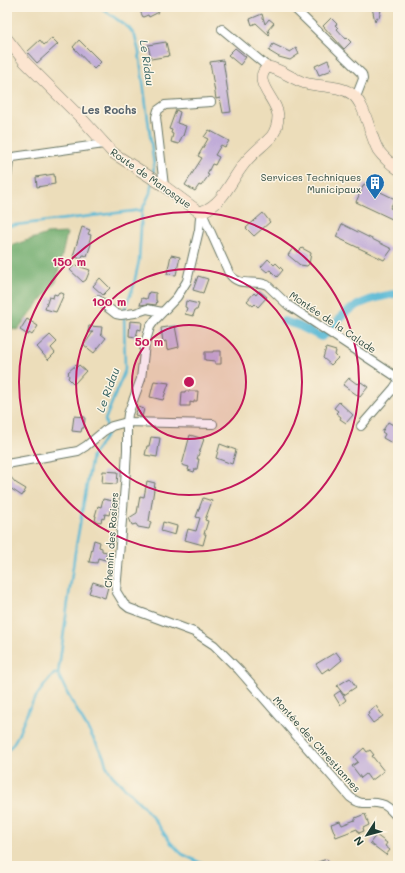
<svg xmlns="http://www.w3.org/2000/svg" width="405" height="873" font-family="Mali,sans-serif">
	<rect width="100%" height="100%" fill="#fcf5e5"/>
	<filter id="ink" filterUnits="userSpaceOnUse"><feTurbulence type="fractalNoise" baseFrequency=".025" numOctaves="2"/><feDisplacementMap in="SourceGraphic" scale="8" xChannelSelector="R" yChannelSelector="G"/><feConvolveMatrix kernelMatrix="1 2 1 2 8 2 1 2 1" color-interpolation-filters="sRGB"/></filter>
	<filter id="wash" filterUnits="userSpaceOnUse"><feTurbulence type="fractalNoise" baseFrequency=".012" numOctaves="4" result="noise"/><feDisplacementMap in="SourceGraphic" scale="16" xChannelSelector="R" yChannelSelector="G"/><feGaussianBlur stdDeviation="0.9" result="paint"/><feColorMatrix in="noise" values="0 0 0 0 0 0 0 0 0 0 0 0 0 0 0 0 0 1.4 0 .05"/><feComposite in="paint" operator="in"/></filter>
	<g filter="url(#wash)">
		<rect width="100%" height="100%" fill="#ecddba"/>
		<path fill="#6daa6c" stroke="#467450" d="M67,233L56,282L17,330L7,328V247L47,234Z"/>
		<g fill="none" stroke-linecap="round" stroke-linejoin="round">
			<g stroke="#56b8d5" stroke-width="2.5">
				<path d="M100,7L129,28L135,36L139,52L154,165L153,174"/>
				<path d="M152,181L150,193L142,210L139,261L133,288L124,310L125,370L105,420L108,433L92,456L75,552L58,674L68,695L92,736L104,757L106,765L112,775L143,806L154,819L171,843L182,854L207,866"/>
				<path d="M7,226L142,210"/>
				<path d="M7,751C19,740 22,722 30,707C36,695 45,684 54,674H58"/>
			</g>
			<path stroke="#56b8d5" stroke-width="8" d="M284,321L299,326L321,337C331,333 336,322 343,315C359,301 378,297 398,293"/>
		</g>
		<g id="blocks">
			<g fill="#c0abd8">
				<path d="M143,7H156L159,12L149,17L148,15L143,17L139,9Z"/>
				<path d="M372,7H380L379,9L381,10L379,18L377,17L375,22Z"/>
				<path d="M262,14L265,24L269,19L274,23L268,30L270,36L256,23L252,25L250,19Z"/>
				<path d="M331,18L337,24L335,25L338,28L337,29L346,39L347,38L351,42L344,49L323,26Z"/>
				<path d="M52,38L58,44L37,63L27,52L40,40L44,45Z"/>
				<path d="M79,40L101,62L94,69L73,47Z"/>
				<path d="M166,42L169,56L151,59L148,45Z"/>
				<path d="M273,44L290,52L296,48L299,54L290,60L279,57L269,51Z"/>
				<path d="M235,48L246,57L240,65L228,55Z"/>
				<path d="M223,60L231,112L223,113L220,98L216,99L210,62Z"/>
				<path d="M328,60L332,70L319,75L315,66Z"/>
				<path d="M176,110L180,112L177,123L186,126L183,136H182L179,144L171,142L173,134L171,133L172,130L169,129Z"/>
				<path d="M209,130L229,141L225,147L221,145L215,155L219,157L215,165L212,164L207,174L209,175L201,186L199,185L195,191L185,185L202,158L198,156L208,139L204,137Z"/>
				<path d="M54,174L55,184L37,187L36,177Z"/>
				<path d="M364,184L395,199L390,208L396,211L392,219L356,202Z"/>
				<path d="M263,213L270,222L254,236L246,228Z"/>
				<path d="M342,224L392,249L384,260L336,237Z"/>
				<path d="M82,227L90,230L88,234L91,235L89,243L91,244L87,256L83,255L81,259L73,256Z"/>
				<path d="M293,248L298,252L302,248L311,253L309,264L307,266L300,265L288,255Z"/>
				<path d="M171,255L180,257L176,275L167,274Z"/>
				<path d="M268,259L274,265L276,263L283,270L277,277L270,270L267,272L261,267Z"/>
				<path d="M75,265L90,270L86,280L83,282L70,270Z"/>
				<path d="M198,276L208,279L203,293L193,290Z"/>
				<path d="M100,278L110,288L103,295L93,286Z"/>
				<path d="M259,291L267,297L258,307L255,304L253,306L247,301L254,293L256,295Z"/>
				<path d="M59,292L64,294L56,312L45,309L49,297L53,298L54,294L57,295Z"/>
				<path d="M149,292L156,293V301H157L156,305L148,304L140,305L142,298L147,299Z"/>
				<path d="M186,301L199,304L197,310H195L193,316L185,314L187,308L185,307Z"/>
				<path d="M27,319L38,326L32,335L29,333L28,335L20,330Z"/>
				<path d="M130,321L142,322L141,330L138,329L136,337L129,336Z"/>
				<path d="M89,326L102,327L101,334L106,338L94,353L84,345L93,332H88Z"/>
				<path d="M175,326L179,347L167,350L166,341L163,342L161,328Z"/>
				<path d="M50,335L57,342L51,348L55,353L48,360L37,347Z"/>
				<path d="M326,348L336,351L335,355L338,358L331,365L323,358Z"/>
				<path d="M213,351H221V364H215V361L205,360V352H213Z"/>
				<path d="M76,365L77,367L79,365L86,371L74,384L68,378L69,376L68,374L69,373L68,372Z"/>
				<path d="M349,378L357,384L358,383L359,384L361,382L368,387L360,397L343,385Z"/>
				<path d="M154,381L169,383L163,400L150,397Z"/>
				<path d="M185,391H198L197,401H194V403L190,402V406H181L182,392H185Z"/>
				<path d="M339,402L353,415L346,423L340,419L341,417L336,413L338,411L334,408Z"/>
				<path d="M138,407L144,409L142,417L135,415Z"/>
				<path d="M74,416L85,417L84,428H82L81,432L72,431Z"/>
				<path d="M388,422L395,426L394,428L398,430L392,443L383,438L385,434L382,432Z"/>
				<path d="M190,435L204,439L197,459H199L197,469H195L194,472L188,470L189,467L182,465Z"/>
				<path d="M151,437L160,438L157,457L145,455L147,446H149Z"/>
				<path d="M220,444L236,450L232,464L216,458Z"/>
				<path d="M103,471L118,472L117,484L102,483Z"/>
				<path d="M8,474L16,483L26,489L22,496L7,486Z"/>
				<path d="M147,481L155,483L149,521L151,522L149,529L138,527L136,524L132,525L129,518L137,513L140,496L144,497Z"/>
				<path d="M203,498L212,501L205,520L208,521L204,534H206L203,545L185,540L188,529L196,531L200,518L196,517Z"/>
				<path d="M103,499L113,501L109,515L105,514L104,519L102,518L101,522L95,521L96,516H95L98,506L101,507Z"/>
				<path d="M163,522L177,526L175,535L161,531Z"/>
				<path d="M94,540L100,542L99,547L102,548V551L107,552L105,560L98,558L97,563L89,562Z"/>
				<path d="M93,582L108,587L105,598L89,593Z"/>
				<path d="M336,652L342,660L330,670L329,668L322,673L316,664Z"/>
				<path d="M350,678L356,687L344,695L337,686Z"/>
				<path d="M340,691L346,700L340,705L334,695Z"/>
				<path d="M376,706L383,716L373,723L367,715L369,714L368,712Z"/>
				<path d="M364,748L367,752L370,750L374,755L372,756L384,771L371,781L366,774L361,778L352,766L358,762L354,757Z"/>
				<path d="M365,814L369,825L363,828L364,831L359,833L357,829L336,837L331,824L340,821L342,825L355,820V818Z"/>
				<path d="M376,835L387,843L385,846L390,850L386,855L370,843Z"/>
				<path d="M327,859L330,866H310L309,865Z"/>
			</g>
		</g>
	</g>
	<g filter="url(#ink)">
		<use href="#blocks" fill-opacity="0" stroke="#677563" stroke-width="1"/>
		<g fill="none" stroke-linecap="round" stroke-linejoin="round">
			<g stroke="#677563" stroke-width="10">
				<g id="street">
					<path d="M293,7L362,74L363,79L356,97"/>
					<path d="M222,29L268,67"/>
					<path d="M7,178L9,161L13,157L104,144"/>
					<path d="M164,186L156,117L158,110L165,105L211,102"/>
					<path d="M203,215L229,273C238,288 254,279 267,285L288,305L398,378"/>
					<path d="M200,217L199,230L187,281L177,297L155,320L150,327L145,344L141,379L128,414L127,422V450L125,485L116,591L124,604L129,608L194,632L214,645L239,670L350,797C364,808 367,800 381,804C388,805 393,813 398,818"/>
					<path d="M98,300L116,314L121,315L135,313L147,309L162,312"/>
					<path d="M361,426L394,388L398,382"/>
					<path d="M7,464L78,451L86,446L104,431L112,426L127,422L213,424"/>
				</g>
			</g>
			<g stroke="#677563" stroke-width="12">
				<g id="secondary">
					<path d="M7,39L25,62L83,120L113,153L164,186L198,211"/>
					<path d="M203,211C223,204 231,180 244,164C252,153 263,146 272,136C276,130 278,122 278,116C278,100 250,81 268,67C281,69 292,79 305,83C320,87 339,85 352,94C365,103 370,136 378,150C383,157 391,164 398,169"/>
				</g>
			</g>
			<use href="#street" stroke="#fff" stroke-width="8"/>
			<use href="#secondary" stroke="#fce5d0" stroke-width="11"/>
		</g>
	</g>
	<circle cx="189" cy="382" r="57" fill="#c2185b" fill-opacity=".12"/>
	<g fill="none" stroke="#c2185b" stroke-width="2">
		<circle cx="189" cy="382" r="57"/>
		<circle cx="189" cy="382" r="113"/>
		<circle cx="189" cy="382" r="170"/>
	</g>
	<defs>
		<g id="building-pin" transform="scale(1)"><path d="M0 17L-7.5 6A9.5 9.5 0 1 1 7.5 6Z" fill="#1f6fb2" stroke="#fcf5e5"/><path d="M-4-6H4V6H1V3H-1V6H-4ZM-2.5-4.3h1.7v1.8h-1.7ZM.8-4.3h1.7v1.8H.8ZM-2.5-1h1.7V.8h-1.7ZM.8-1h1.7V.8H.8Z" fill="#fff"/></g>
	</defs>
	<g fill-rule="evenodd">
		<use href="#building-pin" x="375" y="183"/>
	</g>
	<g text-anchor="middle" stroke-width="3" stroke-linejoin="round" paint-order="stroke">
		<g font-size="10" fill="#1f3d34" stroke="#fcf5e5" text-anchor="end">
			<text x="361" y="181">Services Techniques<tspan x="361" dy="12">Municipaux</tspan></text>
		</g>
		<g font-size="10" fill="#1f3d34" stroke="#fcf5e5">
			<text transform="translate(151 178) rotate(35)" y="4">Route de Manosque</text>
			<text transform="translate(333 322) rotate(34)" y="4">Montée de la Calade</text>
			<text transform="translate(111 540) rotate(-86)" y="4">Chemin des Rosiers</text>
			<text transform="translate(317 744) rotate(48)" y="4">Montée des Chrestiannes</text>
		</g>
		<g font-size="11" font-style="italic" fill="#2d5c5c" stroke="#fcf5e5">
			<text transform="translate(147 63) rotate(82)" y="4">Le Ridau</text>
			<text transform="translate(108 390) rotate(-70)" y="4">Le Ridau</text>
		</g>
		<g font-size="11" font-weight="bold" fill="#57646d" stroke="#fcf5e5">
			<text x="109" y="114">Les Rochs</text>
		</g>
	</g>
	<circle cx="189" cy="382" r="6" fill="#c2185b" stroke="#fcf5e5" stroke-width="2"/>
	<g font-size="12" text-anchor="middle" font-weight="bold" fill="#c2185b" stroke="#fcf5e5" stroke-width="3" stroke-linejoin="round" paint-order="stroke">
		<text x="69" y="266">150 m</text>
		<text x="109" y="306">100 m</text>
		<text x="149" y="346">50 m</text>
	</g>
	<rect width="405" height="873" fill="none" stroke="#fcf5e5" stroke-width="24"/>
	<g transform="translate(367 835) rotate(234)" stroke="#fcf5e5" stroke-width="3" paint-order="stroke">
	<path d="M0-3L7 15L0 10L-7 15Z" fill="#1f3d34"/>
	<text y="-6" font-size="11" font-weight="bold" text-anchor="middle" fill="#1f3d34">N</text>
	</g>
</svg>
